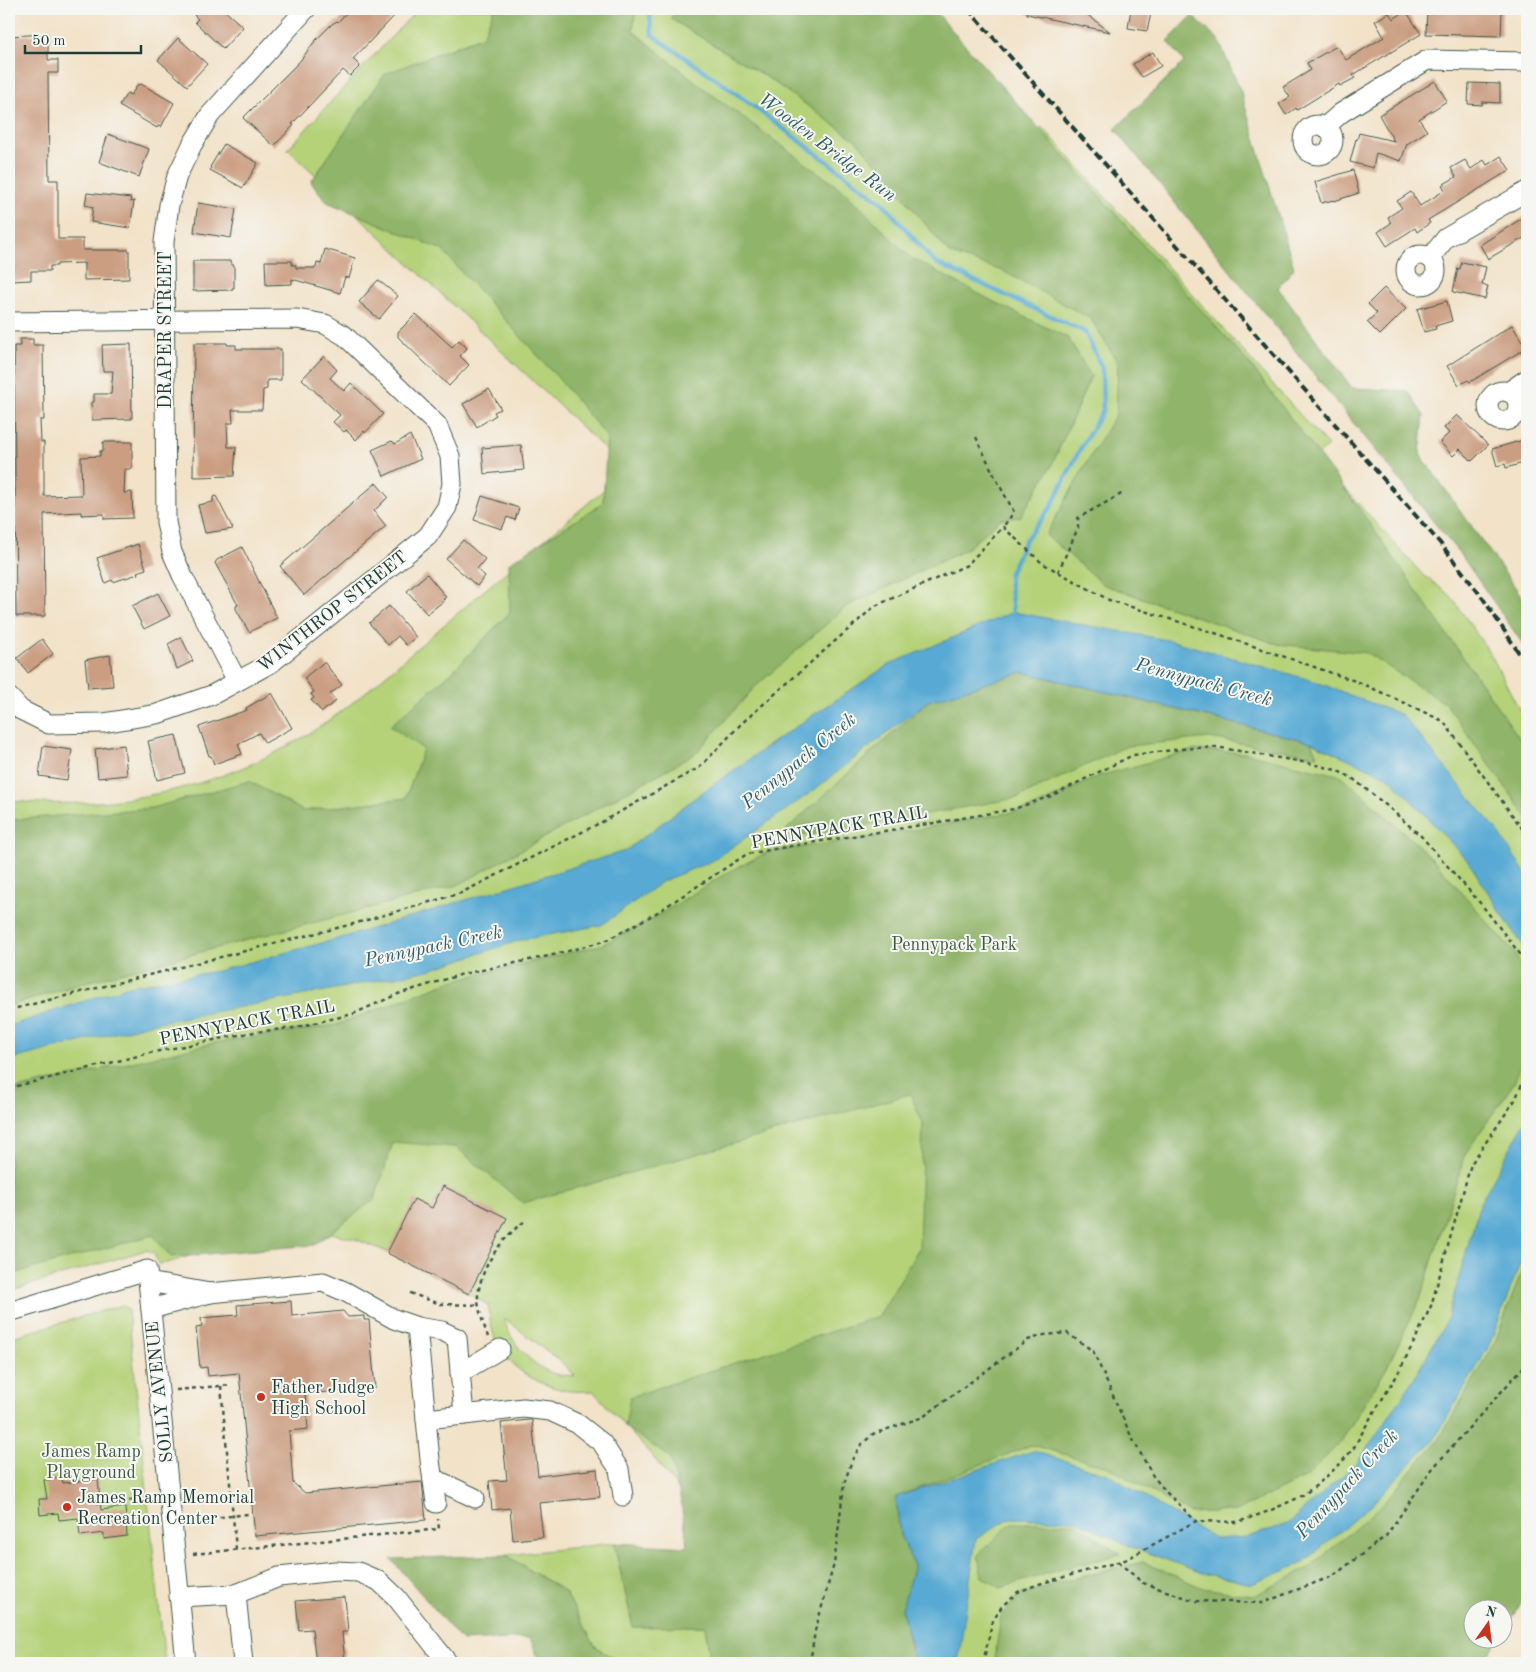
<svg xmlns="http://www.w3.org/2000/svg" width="1536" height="1672" font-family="'Old Standard TT',serif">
	<rect width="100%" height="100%" fill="#f6f6f2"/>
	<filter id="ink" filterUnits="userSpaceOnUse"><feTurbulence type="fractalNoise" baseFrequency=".02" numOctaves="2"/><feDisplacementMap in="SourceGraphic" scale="10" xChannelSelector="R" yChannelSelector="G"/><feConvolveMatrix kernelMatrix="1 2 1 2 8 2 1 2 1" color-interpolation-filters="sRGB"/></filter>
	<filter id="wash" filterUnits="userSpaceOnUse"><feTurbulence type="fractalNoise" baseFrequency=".0096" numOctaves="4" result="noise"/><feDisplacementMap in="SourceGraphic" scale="20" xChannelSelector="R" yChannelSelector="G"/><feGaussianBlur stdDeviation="1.12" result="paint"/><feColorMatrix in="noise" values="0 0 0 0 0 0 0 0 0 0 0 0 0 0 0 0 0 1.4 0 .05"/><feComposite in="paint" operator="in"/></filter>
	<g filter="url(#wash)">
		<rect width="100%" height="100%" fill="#f2e2c8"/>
		<g fill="#b5d279" stroke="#6a8856" fill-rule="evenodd">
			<path d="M418,9H927L1037,133L1041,127L1047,132L1328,446L1316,457L1422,574L1451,596L1491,655L1527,724V1569L1474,1610V1640L1468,1663H772L684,1497L654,1458L593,1391C585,1391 577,1392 569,1391C539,1386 504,1367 494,1336C491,1326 489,1316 488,1305L449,1282L387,1252L355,1239L322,1231L289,1226L167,1263L158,1264L154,1253L146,1250L9,1291V807L13,801C131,813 254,780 347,707C378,683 407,656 437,631C482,592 527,554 573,516C591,501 609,485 627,470L288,149L348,83ZM504,1318L560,1361L575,1376C569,1375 561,1376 555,1374C532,1367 509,1341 504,1318Z"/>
			<path d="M122,1305L128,1310L165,1663H9V1338Z"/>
			<path d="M614,1543L633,1627L705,1626L711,1663H620L595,1646L565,1592L506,1555Z"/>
		</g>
		<g fill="#90b469" stroke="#58784e">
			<path d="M494,9H636L633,31L707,91L846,193L911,258L994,302L1068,338L1091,376L1051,467L1020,517L1001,519L965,550L847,606L755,687L695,754L458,885L90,981L9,1006V820L152,808L249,781L303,811L406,798L423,749L390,726L452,672L510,612L509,563L603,503L607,437L558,378L442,250L327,202L311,182L385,74L483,36Z"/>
			<path d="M676,9H934L956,35L1252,367L1358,507L1527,749V817L1446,704L1367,653L1277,644L1104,585L1046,535L1087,462L1116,414L1118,363L1091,319L1003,271L950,254L857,141L768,78L671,19Z"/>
			<path d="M1192,16L1218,39L1241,92L1294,268L1278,288L1352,388L1408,391L1424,416L1420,454L1527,604V650L1463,558L1115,129L1184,62L1168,41Z"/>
			<path d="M1023,672L1311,742L1317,756L1209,738L1127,746L1017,798L791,838L787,829L928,701Z"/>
			<path d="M1193,750L1246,753L1342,776L1433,859L1515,954L1527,978V1049L1514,1083L1465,1154L1421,1297L1386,1369L1340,1443L1306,1477L1236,1511L1189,1513L1108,1467L1032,1445L896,1497L900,1535L914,1565L902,1609L914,1663H711L705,1626L633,1627L614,1543L688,1547L680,1496L670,1457L625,1427L630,1397L879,1316L919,1248L923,1123L910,1094L523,1203L456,1147L393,1142L375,1199L314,1245L171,1257L153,1235L9,1275V1091L213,1043L336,1025L451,981L601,945L647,922L730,871L768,852L885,835L1030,809L1099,776Z"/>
			<path d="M1527,1257V1593L1504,1631V1610H1474V1640H1498L1483,1663H994L1001,1616L1018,1596L1067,1580L1143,1562L1203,1588L1253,1596L1309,1568L1379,1508L1440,1438L1494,1345Z"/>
			<path d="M1011,1523H1075L1120,1554L1055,1571L1001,1588L982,1577L978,1555Z"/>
			<path d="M506,1555L565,1592L595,1646L620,1663H540L530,1638L462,1641L391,1559Z"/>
		</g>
		<g fill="#59aad4" stroke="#3c7484">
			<path d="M1013,612L1173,641L1314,681L1402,715L1499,833L1527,876V950L1514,933L1468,861L1390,778L1311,742L1023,672L928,701L813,791L712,861L663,881L602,925L521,940L429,970L310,994L154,1023L9,1060V1026L129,986L217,971L348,936L625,851L700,794L779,738L888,665Z"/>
			<path d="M1527,1118V1245L1489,1346L1435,1438L1373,1503L1303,1563L1252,1584L1202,1573L1134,1548L1075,1520L1010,1518L976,1539L958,1663H914L902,1609L914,1565L900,1535L896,1497L1033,1451L1107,1474L1215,1539L1248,1537L1287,1524L1357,1463L1409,1387L1447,1320L1480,1203Z"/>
		</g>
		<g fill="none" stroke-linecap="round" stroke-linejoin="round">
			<path stroke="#59aad4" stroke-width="4.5" d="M655,9L650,16L652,35L726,86L883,203L934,262L1085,332L1102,368L1103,410L1078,453L1051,507L1026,539L1009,575L1013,612L1016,617"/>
		</g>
		<g id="blocks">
			<g fill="#cb9e82">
				<path d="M201,9H223L243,27L223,49L195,22L198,19L194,15Z"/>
				<path d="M350,9H401L353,59L360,66L350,76L343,70L292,124L294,125L274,146L243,118L300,61L315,41L332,24L337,21L338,22Z"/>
				<path d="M1027,9H1086L1085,13L1110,32L1027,14Z"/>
				<path d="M1131,9H1152L1147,31L1128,28Z"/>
				<path d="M1427,9L1502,11L1501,36L1426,34Z"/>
				<path d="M1406,11L1421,34L1353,75L1355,78L1340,86L1339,84L1297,110L1296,108L1286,115L1279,104L1290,97L1283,87L1311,70L1307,63L1337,46L1346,60L1384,37L1375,21L1389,13L1393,19Z"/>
				<path d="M48,34V60H58V73H48L49,180H58V239H83V250H129V279L84,280V263L57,264V266H50V271H31V280L11,281L9,36Z"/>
				<path d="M178,38L207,64L187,86L158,60Z"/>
				<path d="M1153,52L1161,66L1142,77L1133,64Z"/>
				<path d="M1435,81L1447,101L1419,119L1427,131L1407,144L1401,161L1376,153L1373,168L1350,162L1356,139L1357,140L1359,133L1394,141L1379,115Z"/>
				<path d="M1469,83L1500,84V103L1482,102V105L1468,104Z"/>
				<path d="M138,84L140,85L141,84L174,103L161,127L158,126L157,128L119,106L127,93L131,95Z"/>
				<path d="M108,134L149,149L139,177L99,162Z"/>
				<path d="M224,144L258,163L243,188L210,170L211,168L210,167Z"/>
				<path d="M1501,156L1510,170L1428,220L1430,223L1417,232L1415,228L1387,246L1378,232L1391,223L1388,217L1402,208L1397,201L1411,192L1420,206L1445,190L1442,185L1456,177L1451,168L1465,160L1471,169L1484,160L1487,165Z"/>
				<path d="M1353,170L1359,193L1334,201V200L1321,203L1315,182Z"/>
				<path d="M87,193L131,198L130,202L134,201L130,228L91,222L93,207L85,205Z"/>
				<path d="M198,203L236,209L231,238L194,232Z"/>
				<path d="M1527,215V236L1488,259L1480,245Z"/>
				<path d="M325,249L355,258L349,278L345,277L340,293L292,279V284L266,285L265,261H292V265H296V268H316L317,263L321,264Z"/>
				<path d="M193,261H231V265H234V288H232V290L193,291Z"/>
				<path d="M1462,262L1486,267L1482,285L1488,286L1485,299L1453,292L1458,268L1460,269Z"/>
				<path d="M378,280L398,296L379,319L359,302Z"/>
				<path d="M1384,288L1406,309L1380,335L1367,322L1377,313L1368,304Z"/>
				<path d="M1447,301L1452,321L1435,326L1436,329L1424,332L1417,309Z"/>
				<path d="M416,314L452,347L459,340L467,348L460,356L469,365L449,386L398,337V332Z"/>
				<path d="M1512,325L1526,348L1470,382L1468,380L1459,385L1447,366Z"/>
				<path d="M20,339H33V345H43L44,420H40L41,442H44V496L82,495L81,457L100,456V451H103V442H132V469H125L124,493L132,492L133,518L104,519V514L81,515V512L44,514L45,616H16L14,346H20Z"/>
				<path d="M194,343H227V345H236V349H281V380H267V389L263,390L262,410H232L233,423H227L228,447H236L234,476L195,477L193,476Z"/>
				<path d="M131,344L132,419L92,420L91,402H94V394H111L113,371H103L102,345Z"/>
				<path d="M324,356L337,370L330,378L344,391L351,383L383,414L365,433L364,431L356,440L346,430L344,432L333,422L340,415L302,379Z"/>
				<path d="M489,389L501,409L494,412L496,415L477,427L463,404Z"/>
				<path d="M1457,415L1488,445L1472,461L1460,449L1453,456L1440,442L1449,433L1444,428Z"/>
				<path d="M410,435L421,459L384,476L372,450L392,441L395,444Z"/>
				<path d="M1527,439V462L1506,468L1505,464L1497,466L1492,449Z"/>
				<path d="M521,445L524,470L484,474L482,448Z"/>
				<path d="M376,483L388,497L374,511L386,526L304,595L280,566Z"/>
				<path d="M216,496L233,529L205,533L198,505L213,502V497Z"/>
				<path d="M482,496L519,508L515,520L507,517L502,529L474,520Z"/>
				<path d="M463,540L485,559L477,569L485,576L477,586L446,559Z"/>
				<path d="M138,544L146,569L137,572L138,574L113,582L112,580L105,583L97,558Z"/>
				<path d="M242,547L277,618L249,632L236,609V606L238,605L215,563L217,560Z"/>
				<path d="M427,574L446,597L443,599L445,600L427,614L407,591Z"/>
				<path d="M158,593L170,616L144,629L132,606Z"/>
				<path d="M389,606L416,637L406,645L398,636L388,645L369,623Z"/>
				<path d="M181,637L193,661L177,669L168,644Z"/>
				<path d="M42,639L53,654L28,673L17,658Z"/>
				<path d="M110,655L113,686L88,688L85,660Z"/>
				<path d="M324,662L342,685L330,694L336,701L322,712L311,700L314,698L311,694L314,692L304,678Z"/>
				<path d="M272,693L292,728L265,743L259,733L238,744L242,754L214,764L211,756H209L199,727L247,710L246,708Z"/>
				<path d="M176,735L185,773L157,780L148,741Z"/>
				<path d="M124,745L127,775L98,778L95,749Z"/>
				<path d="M43,746L72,750L67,780L39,776Z"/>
				<path d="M443,1186L507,1218L469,1294L387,1253L414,1199L432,1208Z"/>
				<path d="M291,1301L292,1316L343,1311L348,1317L364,1316V1320H369L375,1388L305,1394L308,1429L289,1431L293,1483L305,1493L422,1482L426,1520L255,1536L239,1373L208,1376L207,1367L200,1368L196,1328L202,1327L201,1318L238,1315L237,1305Z"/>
				<path d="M529,1420H532L538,1476L597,1469L600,1497L539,1503L543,1537L513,1540L510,1508L492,1510L489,1481L507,1480L501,1423Z"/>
				<path d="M62,1478L63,1483L98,1479L101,1510L125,1507L127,1536L104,1539V1533L80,1536L78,1518L59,1520L58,1513L40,1515L39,1499H47L44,1480Z"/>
				<path d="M345,1597L348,1632H342L345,1663H316L312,1629L299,1630L296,1601Z"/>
			</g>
		</g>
	</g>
	<g filter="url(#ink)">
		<use href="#blocks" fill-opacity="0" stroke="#3f564a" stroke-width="1"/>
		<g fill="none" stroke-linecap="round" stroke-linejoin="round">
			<g stroke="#3f564a" stroke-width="21">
				<g id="minor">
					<circle cx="1318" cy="140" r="15"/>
					<path d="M1325,127L1341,113L1427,60L1527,62"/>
					<circle cx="1421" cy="270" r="15"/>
					<path d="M1430,258L1446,238L1527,191"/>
					<path d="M9,322L297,319L325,324L345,336L437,425L450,456L452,484L447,507L428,536L271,663L212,695L157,714L103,723L49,724L21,710L9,697"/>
					<circle cx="1503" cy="406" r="15"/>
					<path d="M1508,392L1527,379"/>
					<path d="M237,681L182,575L172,552L166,522L164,242L169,205L177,176L192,145L210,115L306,9"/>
					<path d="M148,1282L210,1293L151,1309"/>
					<path d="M210,1293L323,1282L346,1292L394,1319L417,1327L442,1331L457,1338L464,1415L523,1408L550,1411L578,1424L602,1443L619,1469L623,1496"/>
					<path d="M9,1312L147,1270L186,1663"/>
					<path d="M417,1327L430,1460L436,1503"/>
					<path d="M460,1373L500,1349"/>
					<path d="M426,1419L464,1415"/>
					<path d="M433,1478L475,1498"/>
					<path d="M236,1594L243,1663"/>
					<path d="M179,1597L236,1594L279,1577L335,1571L358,1572L379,1581L396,1597L448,1663"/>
				</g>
			</g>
			<g stroke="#3f564a" stroke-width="2.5" stroke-dasharray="4 4" stroke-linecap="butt">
				<path d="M976,437L994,475L1014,512L1003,527"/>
				<path d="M1058,572L1078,528V518L1125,492"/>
				<path d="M9,1010L353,924L461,893L600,823L700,767L742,723L875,606L967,565L1003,527L1042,563L1109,600L1218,634L1361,683L1443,721L1527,835"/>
				<path d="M9,1088L154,1052L254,1032L293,1028L353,1014L398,994L463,974L558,954L607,940L656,913L747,854L791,846L934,823L1014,809L1051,796L1133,755L1181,749L1216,747L1308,763L1336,770L1352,778L1387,806L1421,836L1481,904L1527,963"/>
				<path d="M410,1293L440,1304L480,1305"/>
				<path d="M488,1337C484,1325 477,1308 478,1295C482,1264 501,1239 525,1221"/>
				<path d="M221,1386L236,1549"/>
				<path d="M176,1390L230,1385"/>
				<path d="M97,1503L153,1498"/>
				<path d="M188,1521L248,1514"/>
				<path d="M193,1554L439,1529L438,1519"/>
				<path d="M1118,1562L1143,1583L1195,1601L1262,1603L1333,1576L1386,1536L1433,1468L1527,1363"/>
				<path d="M810,1663L815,1631L834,1564L844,1484L852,1460L861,1445L873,1434L923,1417L1028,1340L1044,1335L1067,1333L1093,1351L1131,1436L1153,1476L1167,1493L1196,1521"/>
				<path d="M983,1663L992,1623L1002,1606L1018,1592L1039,1584L1125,1560L1196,1521L1238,1522L1269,1511L1300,1497L1317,1485L1340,1464L1353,1449L1371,1417L1396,1377L1414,1342L1431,1306L1471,1164L1515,1100L1527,1073"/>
			</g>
			<use href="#minor" stroke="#fff" stroke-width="19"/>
			<path stroke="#1f3d34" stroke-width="4" stroke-dasharray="8 4" stroke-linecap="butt" d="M968,9L1440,543L1482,597L1527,665"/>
		</g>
	</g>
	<g fill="#c8321e" stroke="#f6f6f2" stroke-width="2">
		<circle cx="261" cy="1397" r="5"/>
		<circle cx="67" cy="1507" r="5"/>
	</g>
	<g text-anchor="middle" stroke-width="4" stroke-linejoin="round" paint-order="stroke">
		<g font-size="18" fill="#1f3d34" stroke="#f6f6f2">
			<text transform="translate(165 330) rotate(-90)" y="6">DRAPER STREET</text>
			<text transform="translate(332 611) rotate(-38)" y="6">WINTHROP STREET</text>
			<text transform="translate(839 827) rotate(-10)" y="6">PENNYPACK TRAIL</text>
			<text transform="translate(247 1022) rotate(-11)" y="6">PENNYPACK TRAIL</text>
			<text transform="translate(159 1392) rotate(-96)" y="6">SOLLY AVENUE</text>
		</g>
		<g font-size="18" fill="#3d5b42" stroke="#f6f6f2">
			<text x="954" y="950">Pennypack Park</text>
			<text x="91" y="1457">James Ramp<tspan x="91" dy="21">Playground</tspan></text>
		</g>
		<g font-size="18" fill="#1f3d34" stroke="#f6f6f2" text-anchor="start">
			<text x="271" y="1393">Father Judge<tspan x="271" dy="21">High School</tspan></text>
			<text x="77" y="1503">James Ramp Memorial<tspan x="77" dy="21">Recreation Center</tspan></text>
		</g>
		<g font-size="19" font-style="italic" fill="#305e64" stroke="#f6f6f2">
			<text transform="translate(828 146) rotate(37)" y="7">Wooden Bridge Run</text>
			<text transform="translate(1204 681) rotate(15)" y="7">Pennypack Creek</text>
			<text transform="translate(798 760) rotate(-39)" y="7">Pennypack Creek</text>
			<text transform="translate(433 945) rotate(-12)" y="7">Pennypack Creek</text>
			<text transform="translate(1346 1483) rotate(-47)" y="7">Pennypack Creek</text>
		</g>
	</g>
	<rect width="1536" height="1672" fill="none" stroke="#f6f6f2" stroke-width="30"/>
	<g transform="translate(1488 1624) rotate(14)"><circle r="24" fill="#f6f6f2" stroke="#a0aca6"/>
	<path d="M0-4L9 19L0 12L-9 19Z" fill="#c8321e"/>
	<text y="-8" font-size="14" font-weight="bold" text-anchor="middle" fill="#1f3d34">N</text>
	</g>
	<path d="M25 45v8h116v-8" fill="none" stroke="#1f3d34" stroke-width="2.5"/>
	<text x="32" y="45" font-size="15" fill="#1f3d34" stroke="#f6f6f2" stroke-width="4" paint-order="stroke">50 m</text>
</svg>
